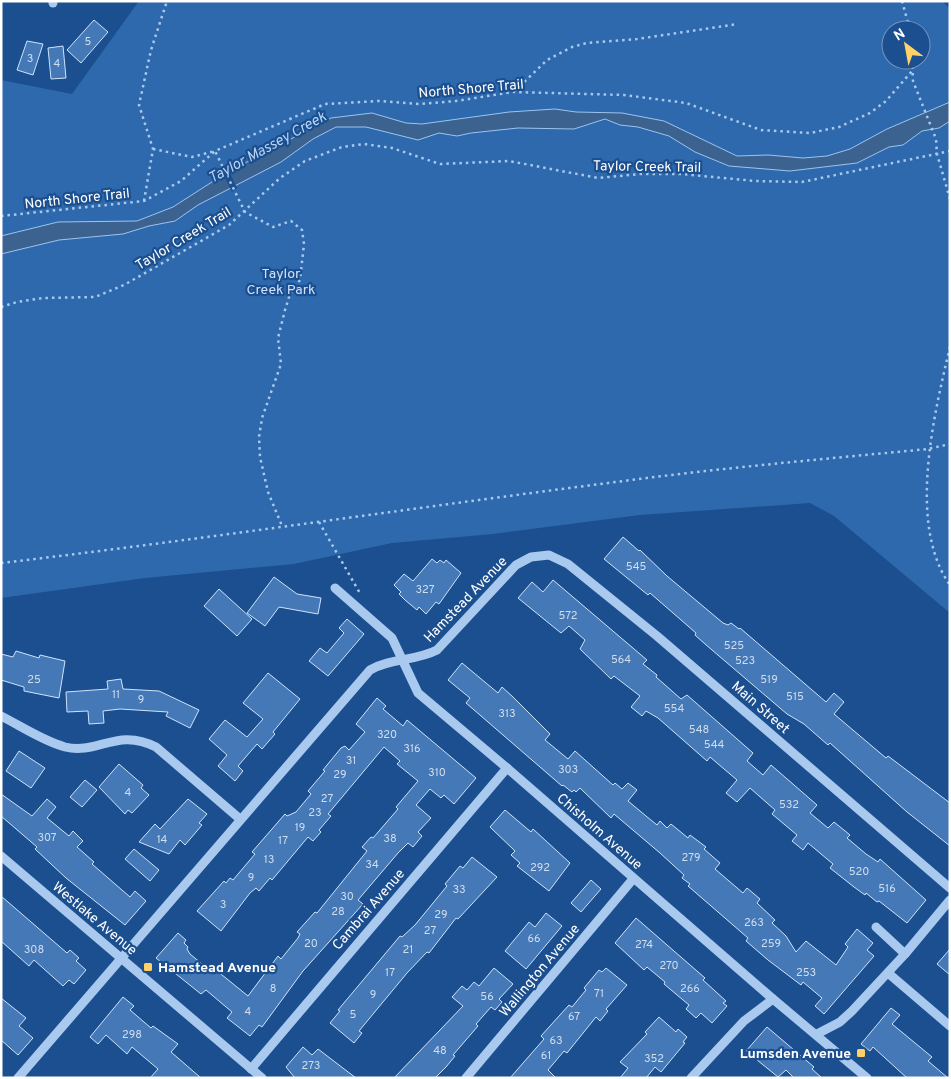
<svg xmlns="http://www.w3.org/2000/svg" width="951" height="1079" font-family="Overpass,sans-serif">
	<rect width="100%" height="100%" fill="#1b4f8f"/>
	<path fill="#2e69ad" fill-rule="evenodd" d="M139,1H942L950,9V613L834,516L810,503L640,515L493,534L392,543L294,564L145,578L1,598V80L72,94ZM891,30H921V60H891Z"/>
	<path fill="#3c6290" stroke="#9cc4f0" d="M950,102V121L939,128L922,131L903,145L889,147L857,163L790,171L729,166L695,152L669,136L638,127L620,125L605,119L574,129L518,128L471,133L457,136L439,133L418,140L366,127H336L313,139L281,162L198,205L175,221L149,226L123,234L59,240L1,254V236L58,222L137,221L173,207L226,173L331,118L372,113L406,123L422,124L509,112L555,109L576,112L622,113L664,121L737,156L768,155L803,158L827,156L850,149L887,129Z"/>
	<path fill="#1b4f8f" d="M228,169L237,188L232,192L222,172Z"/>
	<g fill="#4478b7" stroke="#cfe3fa">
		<path d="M94,20L108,32L81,63L67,50Z"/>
		<path d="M27,41L43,44L33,75L17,70Z"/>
		<path d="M63,46L66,78L51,79L48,48Z"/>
		<path d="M623,537L639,551L640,550L667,576L723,623L728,625L731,623L739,629L740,628L826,702L834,693L844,702L834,714L886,758L888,756L950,803V846L907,812L830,743L828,745L804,724L787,714L705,644L695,635L696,633L650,593L648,595L604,559Z"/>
		<path d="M432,559L437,563L440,560L444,563L446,560L461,573L439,604L436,602L426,614L419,607L417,610L405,600L399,594L401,592L394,585L404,574L413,581Z"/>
		<path d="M274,577L297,594L321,598L318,614L279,607L265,626L247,613Z"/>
		<path d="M553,580L647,660L643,664L657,675L656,677L681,699L687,695L753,753L747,761L763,775L771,765L817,805L810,813L828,828L834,822L850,835L847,838L866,854L878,862L880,859L926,900L907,923L879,901L877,902L866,893L865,895L854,887L830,868L833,864L808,843L803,850L792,841L797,835L772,814L775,810L750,788L737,802L726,793L737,780L710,757L707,761L658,718L646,711L642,716L631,707L640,696L614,676L611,679L580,649L585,640L569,626L561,633L518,598L532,582L543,592Z"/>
		<path d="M219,589L252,619L237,636L204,606Z"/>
		<path d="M347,619L364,634L328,676L309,661L320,648L327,653L344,633L339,628Z"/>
		<path d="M16,651L39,658L40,655L65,661L59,698L24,691V687L1,680V654L13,657Z"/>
		<path d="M462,663L498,693L502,687L513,697L550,734L545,740L568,759L575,751L613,785L615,783L622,789L628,783L637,790L628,801L646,816L657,825L660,821L667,828L671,824L688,838L690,835L706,847L704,849L720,863L715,869L743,893L747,888L760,899L757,903L775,920L772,923L786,936L796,952L806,941L836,965L848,947L845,944L857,929L873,943L867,950L874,956L824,1014L815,1006L822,998L803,982L801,985L768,960L746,941L748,938L688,886L690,884L682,878L684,875L660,853L614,814L611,818L580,788L576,792L574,790L572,792L563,785L562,786L466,703L470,698L448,680Z"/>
		<path d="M268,673L300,699L273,732L275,734L262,749L257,744L238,766L243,771L235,781L218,766L227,755L209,739L225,720L247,737L263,719L243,703Z"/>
		<path d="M121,679L123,689L159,691L199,710L190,728L166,716L168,712L120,709L103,711L104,723L89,724L88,711L67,712L66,692L108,689L107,681Z"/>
		<path d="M377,698L386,706L383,709L403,726L407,720L476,778L454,804L444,795L441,798L430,789L416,805L431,818L418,832L422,836L413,847L408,843L398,853L358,900L363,904L303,971L262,1027L259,1025L250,1036L227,1018L232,1012L206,990L201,994L156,958L178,933L186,940L184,943L188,947L187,949L190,954L208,969L211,966L248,996L278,956L281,959L298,938L300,934L297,932L315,912L317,913L367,851L362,847L371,837L373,838L398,809L396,807L418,781L397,764L400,761L384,747L328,814L331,816L319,830L321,832L313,841L308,837L272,880L270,878L259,891L256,888L250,893L221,931L197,911L224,881L226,883L230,878L233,880L255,854L252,852L285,814L287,816L296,812L311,794L308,791L325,771L323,770L341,748L345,746L349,750L365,732L356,724Z"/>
		<path d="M19,751L45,768L31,788L6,771Z"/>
		<path d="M119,764L143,785L141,788L149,795L132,813L128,810L125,814L99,787Z"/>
		<path d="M85,780L97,790L82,807L70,797Z"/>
		<path d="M1,794L32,816L47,799L56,807L47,818L69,836L73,831L83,841L77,847L94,862L92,864L130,897L135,891L146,901L125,925L66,878L35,849L37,847L1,816Z"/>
		<path d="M188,799L207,814L199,823L202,825L185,845L180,840L169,854L139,842L155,824L160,829Z"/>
		<path d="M505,810L531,832L533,829L570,863L549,891L517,866L520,863L511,855L515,851L490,827Z"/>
		<path d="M134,849L159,870L150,881L125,859Z"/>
		<path d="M472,857L497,877L458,919L456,918L429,953L427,952L407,973L359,1031L362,1033L354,1043L330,1023L340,1011L338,1010L400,936L402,937L415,925L447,886L445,884L460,866L463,868Z"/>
		<path d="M591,880L601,889L581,912L571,903Z"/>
		<path d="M1,896L67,953L70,950L79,958L76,961L86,970L74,984L69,980L63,986L34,960L29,966L1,941Z"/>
		<path d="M546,913L562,926L526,969L505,951L529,922L535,927Z"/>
		<path d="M636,918L705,978L703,980L726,1001L723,1003L727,1006L712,1023L701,1013L696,1018L686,1009L689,1005L664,984L665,982L647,967L644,970L615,943Z"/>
		<path d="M950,949V975L937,964Z"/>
		<path d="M494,968L513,984L499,999L502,1002L495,1010L491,1007L476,1024L478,1026L453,1055L455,1056L446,1067L435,1078H394L463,1006L452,997L462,986L467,990L474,982L479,986Z"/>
		<path d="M606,968L627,985L606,1009L608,1011L600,1021L596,1017L567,1053L564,1051L548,1070L556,1078H510L544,1039L541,1036L550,1026L569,1005L572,1007L586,990L584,988L599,970L602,972Z"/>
		<path d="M123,997L134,1006L130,1010L151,1028L153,1026L178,1044L171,1052L201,1078H150L158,1069L132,1047L127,1054L106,1035L98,1044L90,1037Z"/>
		<path d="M1,998L26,1018L19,1026L33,1038L18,1055L1,1040Z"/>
		<path d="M891,1008L900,1015L892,1024L932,1057L928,1061L948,1078H907L873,1047L870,1051L861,1044Z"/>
		<path d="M659,1017L676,1032L678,1029L687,1037L683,1042L685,1043L661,1072L655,1067L646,1078H620L628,1068L620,1062L647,1034L645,1032Z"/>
		<path d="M767,1027L814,1067L812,1069L822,1078H794L786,1070L778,1077L746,1051Z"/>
		<path d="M303,1047L312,1055L318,1049L356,1078H295L286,1067Z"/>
	</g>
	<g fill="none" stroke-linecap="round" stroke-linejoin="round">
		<g stroke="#a9c9ee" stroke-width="2.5" stroke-dasharray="2.5 4" stroke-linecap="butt">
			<path d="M902,1L910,30"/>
			<path d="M912,60L913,81L936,139L937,154L950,199"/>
			<path d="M515,91L547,60L572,47L587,43L637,39L738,24"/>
			<path d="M153,149L192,157L215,151L245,212L273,227L291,221L302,230L304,244L300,280L290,294L285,310L278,338L281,364L262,418L259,437L260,457L268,492L282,526"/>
			<path d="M144,201L153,149L139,105L151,50L167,1"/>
			<path d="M1,216L144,201L181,181L215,151L325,104L379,101L419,104L456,101L513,92L624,95L686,103L761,130L810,133L839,127L870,113L886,101L912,71"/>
			<path d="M1,307L17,302L43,298L95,297L124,285L229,225L280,178L305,161L342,147L364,144L392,148L440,164L509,161L598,178L640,174H682L755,181L802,182L950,151"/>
			<path d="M950,347C934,414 907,525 950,585"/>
			<path d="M319,522L361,595"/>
			<path d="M1,563C206,539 411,508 616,482C720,468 824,459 928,449L950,444"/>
		</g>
		<g stroke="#a9c9ee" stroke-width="9">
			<path d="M53,1V3"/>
			<path d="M335,588L392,638L418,693L507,768L773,999L867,1078"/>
			<path d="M1,716C21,726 43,741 65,747C98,755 117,727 156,747L240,819"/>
			<path d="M1,856L262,1078"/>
			<path d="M876,927L905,954"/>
			<path d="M888,973L950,1026"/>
			<path d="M817,1034L840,1022L852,1011L905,954L950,900"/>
			<path d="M251,1069L507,768"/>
			<path d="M18,1078L370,670C391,658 416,661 437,650L516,565L531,557L549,555L568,564L657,636L950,888"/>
			<path d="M466,1078L633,879"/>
			<path d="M691,1078L744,1021L773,999"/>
		</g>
	</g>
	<g fill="#ffd166" stroke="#1b4f8f" stroke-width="2">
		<rect x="143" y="962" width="10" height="10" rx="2.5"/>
		<rect x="856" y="1048" width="10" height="10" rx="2.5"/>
	</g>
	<g text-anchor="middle" stroke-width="4.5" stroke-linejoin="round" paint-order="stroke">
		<g font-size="11" fill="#d0dded">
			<text x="88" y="45">5</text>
			<text x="30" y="62">3</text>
			<text x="57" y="67">4</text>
			<text x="636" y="570">545</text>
			<text x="425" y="593">327</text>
			<text x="568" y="619">572</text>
			<text x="734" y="649">525</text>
			<text x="621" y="663">564</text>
			<text x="745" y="664">523</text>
			<text x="34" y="683">25</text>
			<text x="769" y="683">519</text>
			<text x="116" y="698">11</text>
			<text x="795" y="700">515</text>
			<text x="141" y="703">9</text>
			<text x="674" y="712">554</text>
			<text x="507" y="717">313</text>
			<text x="699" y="733">548</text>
			<text x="387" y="738">320</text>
			<text x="714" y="748">544</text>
			<text x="412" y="752">316</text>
			<text x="351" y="764">31</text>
			<text x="568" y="773">303</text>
			<text x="437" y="776">310</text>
			<text x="340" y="778">29</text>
			<text x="128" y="796">4</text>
			<text x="327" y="802">27</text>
			<text x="789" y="808">532</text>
			<text x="315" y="816">23</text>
			<text x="300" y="831">19</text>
			<text x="47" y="841">307</text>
			<text x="390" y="842">38</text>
			<text x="162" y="843">14</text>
			<text x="283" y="844">17</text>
			<text x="691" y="861">279</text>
			<text x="269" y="863">13</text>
			<text x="372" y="868">34</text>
			<text x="540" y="871">292</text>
			<text x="859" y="875">520</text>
			<text x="251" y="881">9</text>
			<text x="887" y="892">516</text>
			<text x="459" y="893">33</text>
			<text x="347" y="900">30</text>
			<text x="223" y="908">3</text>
			<text x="338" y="915">28</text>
			<text x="441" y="918">29</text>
			<text x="754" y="926">263</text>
			<text x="430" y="934">27</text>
			<text x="534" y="942">66</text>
			<text x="311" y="947">20</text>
			<text x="771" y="947">259</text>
			<text x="644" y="948">274</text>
			<text x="34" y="953">308</text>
			<text x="408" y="953">21</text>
			<text x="669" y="969">270</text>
			<text x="390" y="976">17</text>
			<text x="806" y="976">253</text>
			<text x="273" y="992">8</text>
			<text x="690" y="992">266</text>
			<text x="599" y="997">71</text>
			<text x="373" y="998">9</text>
			<text x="487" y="1000">56</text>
			<text x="248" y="1015">4</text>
			<text x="353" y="1018">5</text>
			<text x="574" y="1020">67</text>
			<text x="132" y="1038">298</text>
			<text x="556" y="1044">63</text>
			<text x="440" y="1054">48</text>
			<text x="546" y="1059">61</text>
			<text x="654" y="1062">352</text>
			<text x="311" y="1069">273</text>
		</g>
		<g font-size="14" fill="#fff" stroke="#1b4f8f">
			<text transform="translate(471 88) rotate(-5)" y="5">North Shore Trail</text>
			<text transform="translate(647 166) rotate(1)" y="5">Taylor Creek Trail</text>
			<text transform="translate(77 198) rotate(-6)" y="5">North Shore Trail</text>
			<text transform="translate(183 238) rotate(-31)" y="5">Taylor Creek Trail</text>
			<text transform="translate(465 599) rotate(-46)" y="5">Hamstead Avenue</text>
			<text transform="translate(761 707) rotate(41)" y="5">Main Street</text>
			<text transform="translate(600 831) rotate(41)" y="5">Chisholm Avenue</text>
			<text transform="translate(368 909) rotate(-49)" y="5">Cambrai Avenue</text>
			<text transform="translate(95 918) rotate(40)" y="5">Westlake Avenue</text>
			<text transform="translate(539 970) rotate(-50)" y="5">Wallington Avenue</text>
		</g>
		<g font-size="14" fill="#cfe3fa" stroke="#1b4f8f">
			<text x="281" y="278">Taylor<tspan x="281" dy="16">Creek Park</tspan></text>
		</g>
		<g font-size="14" font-weight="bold" fill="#fff" stroke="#1b4f8f" text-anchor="start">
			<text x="158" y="972">Hamstead Avenue</text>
			<text x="851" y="1058" text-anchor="end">Lumsden Avenue</text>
		</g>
		<g font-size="15" font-style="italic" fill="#b5d3f5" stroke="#1b4f8f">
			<text transform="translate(267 147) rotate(-29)" y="5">Taylor Massey Creek</text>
		</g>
	</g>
	<rect width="951" height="1079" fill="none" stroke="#ffffff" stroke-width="5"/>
	<g transform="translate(906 45) rotate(328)"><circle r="24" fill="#1b4f8f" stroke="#7695bc"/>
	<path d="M0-4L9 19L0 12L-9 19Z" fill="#ffd166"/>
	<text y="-8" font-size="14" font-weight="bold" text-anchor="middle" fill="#ffffff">N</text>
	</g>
</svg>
